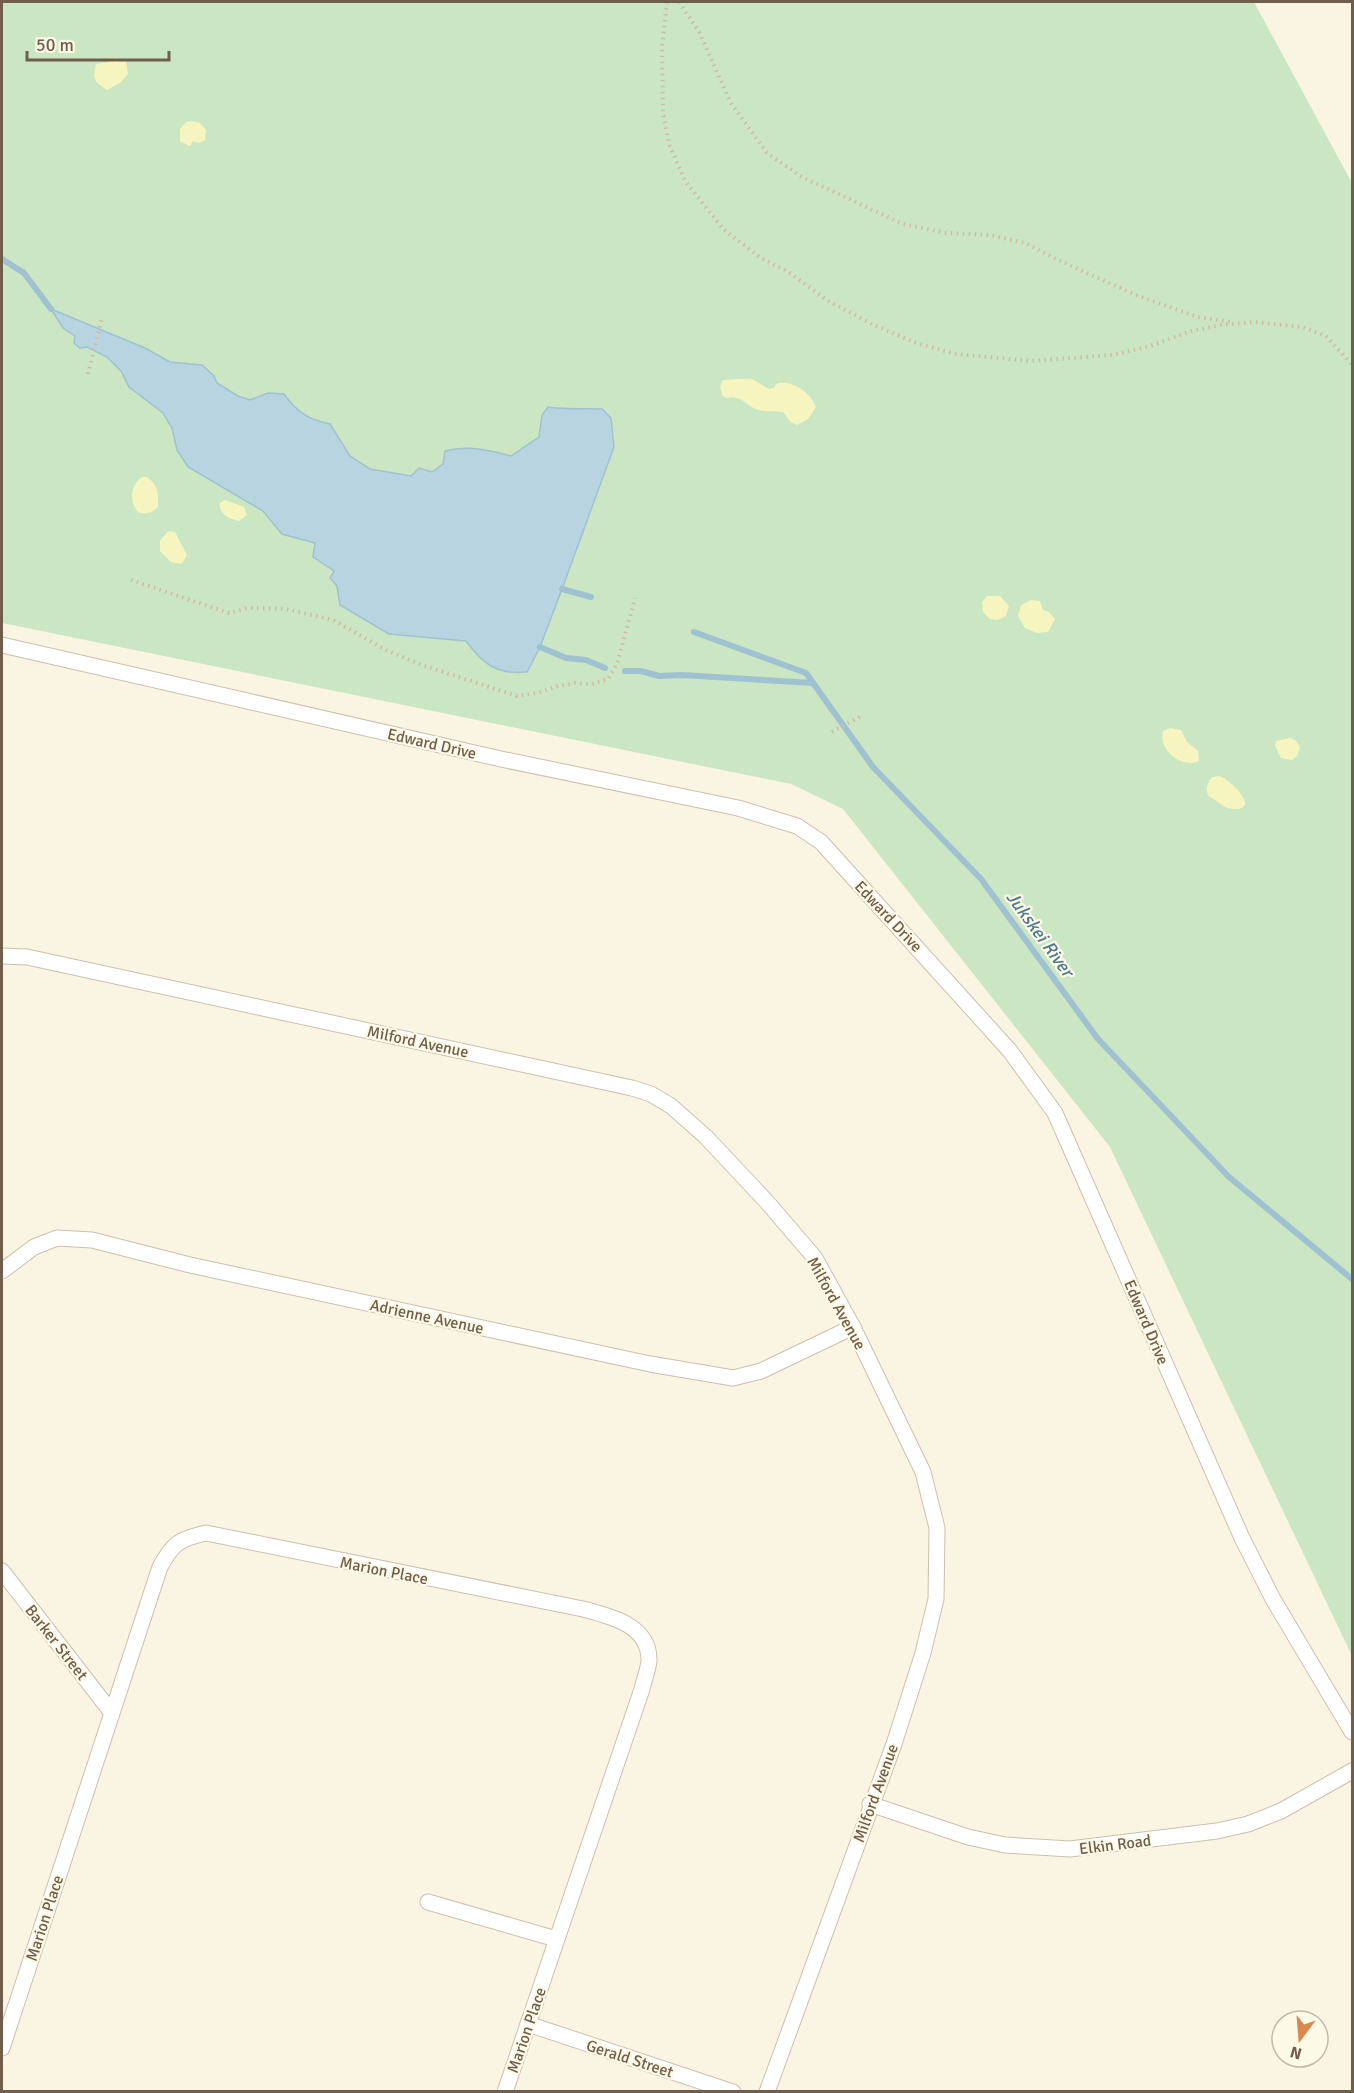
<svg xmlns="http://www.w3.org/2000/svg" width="1354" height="2093" font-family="Signika,sans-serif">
	<rect width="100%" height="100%" fill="#faf5e2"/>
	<path fill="#cae6c2" d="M2,2H1254L1352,183V1656L1110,1147L843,809L791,784L2,623Z"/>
	<g fill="#f7f5bf">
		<path d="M115,58L126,61L128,74L121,82L107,90L96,82L94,75L96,64L109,62Z"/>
		<path d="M192,121L200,123L206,130L205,140L199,143L193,141L190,146L180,141V129L186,122Z"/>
		<path d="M739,379H752L769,389L774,388L776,384C790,378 812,393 816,407L808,419L797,425L791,422L783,412C775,411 766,412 758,410C745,405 741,394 726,398L722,395L720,386L723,380Z"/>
		<path d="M142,477H147C159,486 158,493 158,507C152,513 146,515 138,512C129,502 130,485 142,477Z"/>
		<path d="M225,500L244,507L247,515L239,521C230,519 218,514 220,503Z"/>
		<path d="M168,531L175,532L187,555L182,564L171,562L160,551V541Z"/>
		<path d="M987,596H1000L1009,606L1006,616L998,620L990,619L983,612L982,602Z"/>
		<path d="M1031,600L1040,601L1043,610L1049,612L1055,619L1048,632L1037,633L1025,628L1018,616L1021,605Z"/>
		<path d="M1170,728L1181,730L1187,742L1198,751L1199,761C1181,769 1158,750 1163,731Z"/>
		<path d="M1290,738L1296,741L1300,747L1297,756L1292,760L1281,758L1275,746L1276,741Z"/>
		<path d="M1220,776C1231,780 1262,811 1233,809C1224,809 1216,799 1208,796C1206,787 1207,784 1212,777Z"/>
	</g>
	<path fill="#b8d4e1" stroke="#a0c1d2" stroke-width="1.5" d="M51,309L145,348L170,362L202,365L214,376L217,383L238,396L250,400L268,393L284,394C297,412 307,419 330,424L350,456L370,469L411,476L419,468L432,472L443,464L445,451C469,445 488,450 511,456L539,437L542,415L548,407C566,410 584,408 602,409L611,418L614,447L562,589L540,647L527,672C497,675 483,664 466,641L389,634L340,605L337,586L330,578L334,571L313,557L315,543L282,534L263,511L188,467L177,450L172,428L163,413L129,387L121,371L107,357L87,347L80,348L74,343L75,336L63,328Z"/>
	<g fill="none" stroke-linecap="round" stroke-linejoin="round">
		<g stroke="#a0c1d2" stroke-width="6">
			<path d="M2,259L24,273L51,309"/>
			<path d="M562,589L591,597"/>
			<path d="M694,632L806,673L873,767L981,879L1098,1039L1229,1177L1352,1279"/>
			<path d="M540,647L566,658L586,660L605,668"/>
			<path d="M625,671H641L659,676L682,675L813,683"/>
		</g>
		<g stroke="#ccc0ad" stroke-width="17">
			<g id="street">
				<path d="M2,645L501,759L738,808L797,826L821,842L1010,1051L1055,1113L1242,1538L1273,1599L1352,1732"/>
				<path d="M2,956L27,957L632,1088L651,1094L671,1106L706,1137L767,1202L815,1258L853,1327L923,1472L937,1528L936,1599L923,1653L894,1744L767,2092"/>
				<path d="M2,1271L34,1247L57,1238L92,1240L190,1265L650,1364L733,1378L761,1371L853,1327"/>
				<path d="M2,1571L112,1713"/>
				<path d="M870,1804L968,1837L1005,1845L1070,1849L1217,1831L1248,1824L1281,1811L1352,1771"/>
				<path d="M428,1902L556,1939"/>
				<path d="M528,2024L733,2092"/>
				<path d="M2,2048L160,1567C173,1543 179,1539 206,1533L583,1609C610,1616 650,1625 649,1661C648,1670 644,1680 642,1689L505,2092"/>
			</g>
		</g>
		<g stroke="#d1bca0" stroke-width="4" stroke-dasharray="1.5 4.5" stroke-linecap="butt">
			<path d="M667,2L662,47L663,112L669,144L685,181L724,230L761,258L787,271L830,302L874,325L916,343L956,354L1031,361L1112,355L1147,347L1192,331L1221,325L1255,322L1302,327L1326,336L1352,365"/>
			<path d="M679,2L699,32L731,103L767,153L802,177L903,224L946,233L990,235L1025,243L1058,260L1136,295L1198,317L1231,322"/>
			<path d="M88,374L102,318"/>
			<path d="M131,580L229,613L248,608L286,609L333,620L386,650L422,665L517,696L537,693L558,686L575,683L592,684L608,679L617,664L635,598"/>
			<path d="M832,732L863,715"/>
		</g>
		<use href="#street" stroke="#fff" stroke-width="15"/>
	</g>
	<g text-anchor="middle" stroke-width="4.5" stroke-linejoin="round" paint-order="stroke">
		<g font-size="16" fill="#6f5e4b" stroke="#fdf9e7">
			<text transform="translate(432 743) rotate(13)" y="6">Edward Drive</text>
			<text transform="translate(889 916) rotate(47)" y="6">Edward Drive</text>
			<text transform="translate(418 1041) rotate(12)" y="6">Milford Avenue</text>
			<text transform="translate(837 1303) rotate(61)" y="6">Milford Avenue</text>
			<text transform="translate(427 1316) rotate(12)" y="6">Adrienne Avenue</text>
			<text transform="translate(1147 1322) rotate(67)" y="6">Edward Drive</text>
			<text transform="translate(384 1570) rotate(11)" y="6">Marion Place</text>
			<text transform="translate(57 1642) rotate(52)" y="6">Barker Street</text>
			<text transform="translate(875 1793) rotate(-70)" y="6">Milford Avenue</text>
			<text transform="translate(1115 1844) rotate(-7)" y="6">Elkin Road</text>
			<text transform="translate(44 1918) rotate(-72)" y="6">Marion Place</text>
			<text transform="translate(526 2030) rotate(-71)" y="6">Marion Place</text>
			<text transform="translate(630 2058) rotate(18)" y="6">Gerald Street</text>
		</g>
		<g font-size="18" font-style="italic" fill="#4d788d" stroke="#fdf9e7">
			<text transform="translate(1040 934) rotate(54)" y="6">Jukskei River</text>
		</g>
	</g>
	<rect width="1354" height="2093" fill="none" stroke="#6f5e4b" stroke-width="6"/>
	<g transform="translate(1300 2039) rotate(196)"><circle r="28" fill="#fdf9e7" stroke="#c4bba9" stroke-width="1.5"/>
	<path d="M0-4.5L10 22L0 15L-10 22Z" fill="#da8850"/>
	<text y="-9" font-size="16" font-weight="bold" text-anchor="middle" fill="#6f5e4b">N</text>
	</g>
	<path d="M27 51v9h142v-9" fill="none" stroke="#6f5e4b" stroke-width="3"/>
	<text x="36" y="51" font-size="18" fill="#6f5e4b" stroke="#fdf9e7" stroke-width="4.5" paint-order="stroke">50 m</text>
</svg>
